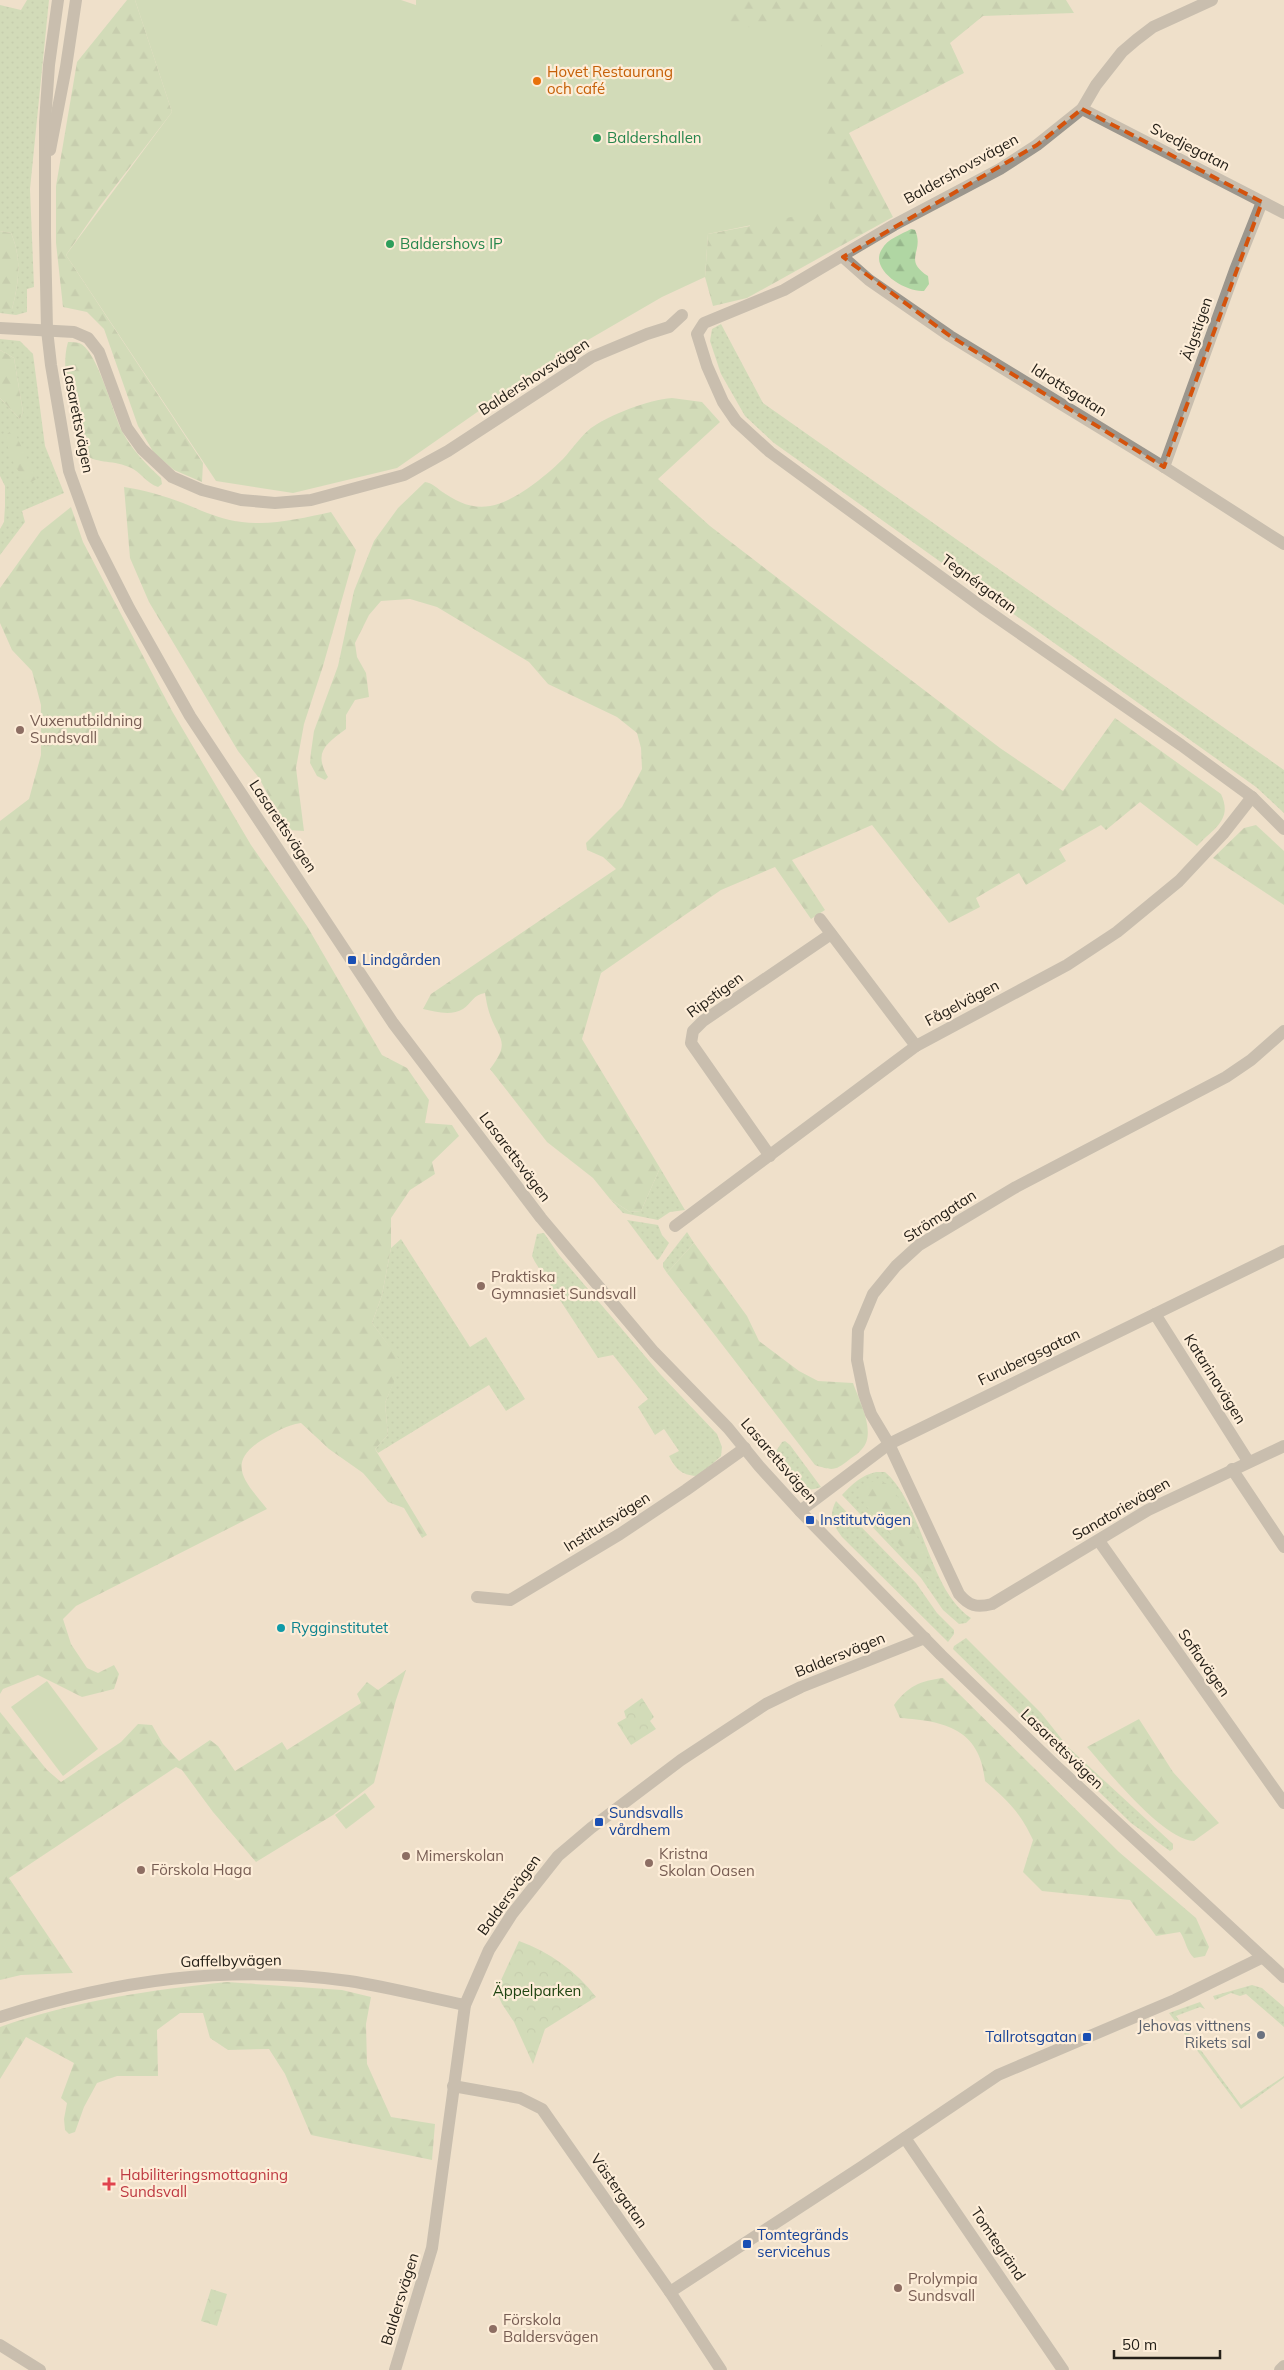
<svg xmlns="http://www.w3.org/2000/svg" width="1284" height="2370" font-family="Mulish,sans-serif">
	<defs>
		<pattern id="grass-dots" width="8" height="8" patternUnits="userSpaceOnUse" patternTransform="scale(1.25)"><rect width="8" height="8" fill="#b0d6a3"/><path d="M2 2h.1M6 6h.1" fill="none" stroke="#97b78c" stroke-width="1.8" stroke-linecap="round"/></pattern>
		<pattern id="forest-firs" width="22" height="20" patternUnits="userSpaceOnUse" patternTransform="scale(1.25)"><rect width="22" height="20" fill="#b0d6a3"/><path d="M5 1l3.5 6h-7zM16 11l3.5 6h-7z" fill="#97b78c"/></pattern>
		<pattern id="park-crowns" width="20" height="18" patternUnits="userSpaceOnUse" patternTransform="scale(1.25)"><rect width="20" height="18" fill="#b0d6a3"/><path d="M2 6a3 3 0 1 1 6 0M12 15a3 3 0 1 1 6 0" fill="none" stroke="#97b78c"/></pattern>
	</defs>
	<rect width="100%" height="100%" fill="#efe0cb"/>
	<g fill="url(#grass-dots)">
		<path d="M27,0H49L30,189L34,287L27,289V312L16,315L0,313V309H12C19,283 22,258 11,233L0,231V5L21,10Z"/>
		<path d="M721,324L763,403L1284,770V813L1256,787L774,443L745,416L721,374L710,341L712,329Z"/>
		<path d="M0,339L20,341L33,354L45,446L64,493L22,511L25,522L0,555V529L4,522L5,506V486L0,476V398L20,419L23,412L14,358L0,350Z"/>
		<path d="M660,1168L685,1210L670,1212L658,1220L623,1213L610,1199L630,1212L641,1211Z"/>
		<path d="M627,1220L658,1225L662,1235L669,1243L659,1259L657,1260Z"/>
		<path d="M687,1232L694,1243L667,1273L663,1267V1263Z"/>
		<path d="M544,1233L559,1255L661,1375L717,1434L722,1447L721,1456L699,1476C683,1476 676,1470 669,1456L679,1451L664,1429L655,1435L638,1407L648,1399L613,1355L598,1358L535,1262L532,1256L537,1234Z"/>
		<path d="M401,1239L470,1347L486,1337L525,1399L506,1411L489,1385L378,1453L375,1449L388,1435L385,1403L401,1363L372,1323L382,1295L391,1248Z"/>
		<path d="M785,1441L790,1445L821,1487C799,1497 784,1474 771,1459L782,1442Z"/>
		<path d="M876,1472H885C924,1506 928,1590 971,1618L966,1623L959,1624L943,1610L921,1578L842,1495C852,1484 862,1475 876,1472Z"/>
		<path d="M836,1501L916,1583L937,1613L954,1630V1634L948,1642L842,1537C833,1525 828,1516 836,1501Z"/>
		<path d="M966,1638L1041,1713L1068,1747L1173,1844V1849L1170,1851L1131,1823L953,1649L954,1646Z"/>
		<path d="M1252,1985L1262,1988L1284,2007V2027L1246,1994L1240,1996L1231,1993L1215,2000L1213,1996Z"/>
		<path d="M1200,2002L1205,2009L1200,2007L1176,2016L1241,2105L1284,2076V2078L1241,2109L1169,2013Z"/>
	</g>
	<g fill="url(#forest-firs)">
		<path d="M127,0H135L172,112L100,206L66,255L203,463L202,482L174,470L154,453L138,426L104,329L87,312L63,307L56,243V186L77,62Z"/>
		<path d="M726,0H1066L1074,13L983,16L950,43L964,73L849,133L893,217L747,298L713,306L705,277L708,234L750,226L726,28Z"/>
		<path d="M911,229L915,230C925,252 902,259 928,276L929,284L924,291C907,293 868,270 882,249C887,239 902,234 911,229Z"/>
		<path d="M0,231L11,233C22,258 19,283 12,309H0Z"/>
		<path d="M68,342C71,342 76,342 79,343C97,349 113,413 122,431C132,450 146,464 161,478L162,484L158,487C146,483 140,471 129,467C109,459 98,465 80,452C74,422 59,371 68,342Z"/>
		<path d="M0,350L14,358L23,412L20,419L0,398Z"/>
		<path d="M672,398L702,402L720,422L658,479L710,526L805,599L1000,748L1063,791L1115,718L1221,794C1233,820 1214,828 1197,846L1140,802L1106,830L1101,825L1059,849L1066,861L1026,885L1019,873L976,898L980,907L949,923L872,825L792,860L825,910L811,919L775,867L721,890L601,973L582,1039L660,1168L641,1211L630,1212L610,1199L593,1178L547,1142L490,1069C512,1040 498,1040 489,1012C487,1006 486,999 485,993C473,995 472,1003 463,1009C452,1016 435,1012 423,1009L431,994L616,869L603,857L587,850L586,843L622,807L642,769L641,748L637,733L617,717L548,684L529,662L437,607L410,599L381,601L369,615L355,643L357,657L366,673L369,697L355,700L346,715V729C326,744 313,752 328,777L325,780L317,776L310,763L311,752L314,731L338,666L354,591L374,541L398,508L425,482C432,483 436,487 441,491C457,502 471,509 490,506C513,503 547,475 563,459C572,449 581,436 591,428C611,414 648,400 672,398Z"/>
		<path d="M13,429L37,479L31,482C16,476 7,450 6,435Z"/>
		<path d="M124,487C144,490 165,496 183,503C203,511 221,520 242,522C272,526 302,518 331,512L356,550L323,666L304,724L296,768L304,831L287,830L259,778L238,751L149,602L130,558Z"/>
		<path d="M71,507L83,542L172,711L251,845L307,926L382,1055L407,1068L429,1100L425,1123L452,1125L459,1136L432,1162L435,1174L410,1190L391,1218V1248L382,1295L372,1323L402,1363L385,1403L388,1435L375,1449L427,1535L422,1538L404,1508L388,1502L363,1473L329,1449L301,1423C286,1425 276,1432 262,1440C224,1464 247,1483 267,1509L76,1606L63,1619L71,1644L87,1668L98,1673L114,1665L119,1674L114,1689L82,1697L38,1675L3,1689L0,1694V821L29,799L41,755V705L32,671L12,650L0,623V588L41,531Z"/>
		<path d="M1256,825L1284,851V905L1213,858L1244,828Z"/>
		<path d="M694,1243L747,1316L759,1341L799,1371L818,1381L853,1383C859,1400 877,1433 862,1449C859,1453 854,1456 850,1459C835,1471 833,1471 815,1465L667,1273Z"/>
		<path d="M879,1480L889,1485L899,1498L936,1577L931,1581L866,1506L860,1491L865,1484Z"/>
		<path d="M406,1670L396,1700L374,1783L333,1815L256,1862L213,1812L182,1770L176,1767L9,1878L73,1973L21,1975L0,1980V1712L47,1770L61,1782L121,1742L138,1724L152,1725L163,1744L179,1761L210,1740L218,1746L235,1771L282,1742L287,1750L361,1703L357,1694L367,1682L378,1690Z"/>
		<path d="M943,1678L1119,1852L1196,1918L1209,1947L1205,1956L1194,1958C1186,1950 1186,1941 1180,1932L1156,1936L1130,1900L1042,1891L1023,1872L1033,1840C1020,1812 1008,1801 985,1781C980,1729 945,1721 900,1718L894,1705C908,1686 920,1681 943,1678Z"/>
		<path d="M1139,1719L1173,1772L1219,1823L1194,1841C1163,1840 1108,1771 1087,1747Z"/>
		<path d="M227,1982L342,1990L371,1997L366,2024L367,2064L391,2117L435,2124L432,2160L311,2135L285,2074L269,2049L228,2050L210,2038L203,2013H180L157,2030L158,2076H117L97,2083L84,2107L75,2132L69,2134L65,2130L64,2119L67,2103L61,2098L74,2063L26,2037L0,2079V2027C73,2001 150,1990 227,1982Z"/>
	</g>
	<g fill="url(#park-crowns)">
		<path d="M642,1698L654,1717L650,1721L656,1729L631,1745L617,1723L626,1718L624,1711Z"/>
		<path d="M519,1941C550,1952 576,1971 596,1997L545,2029L533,2064L514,2022L502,2004L496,1991Z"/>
		<path d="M211,2289L227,2294L217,2326L201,2321Z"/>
	</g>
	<g fill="#b0d6a3">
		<path d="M135,0H401L416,5V0H726L727,28L820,24L830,209L708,234L705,277L662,297L538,369L540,373L521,386L519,383L397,468L293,493L216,481L66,255L172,112Z"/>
		<path d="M47,1681L98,1749L63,1776L11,1707Z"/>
		<path d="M365,1793L375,1807L346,1829L335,1815Z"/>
	</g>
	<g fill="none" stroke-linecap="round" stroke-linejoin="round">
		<g stroke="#9b968d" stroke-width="12">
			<path d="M58,0L49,65L45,122V234L47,330L51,365L69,471L93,537L129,608L190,716L393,1023L541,1218L654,1352L728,1428L759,1466L800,1511L941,1655L1054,1764L1284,1977"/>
			<path d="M1212,0L1153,27L1136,40L1122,52L1096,85L1082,109L1037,145L1000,169L894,225L784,290L704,323L697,334L707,366L723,402L736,421L770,452L982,607L1181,745L1252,797L1284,829"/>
			<path d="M1082,109L1284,213"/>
			<path d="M50,150L66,67L76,0"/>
			<path d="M843,257L869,280L950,336L1164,467L1284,544"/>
			<path d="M0,328L74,332L88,338L99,352L127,428L142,449L172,477L202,490L241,500L275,503L311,500L404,475L448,451L592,357L647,334L669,327L682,315"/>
			<path d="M1164,467L1235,270L1262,202"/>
			<path d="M820,919L916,1046"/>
			<path d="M1284,1031L1251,1060L1226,1077L1016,1187L919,1245L896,1266L873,1294L858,1330L857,1360L864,1394L871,1414L889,1444L959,1594C969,1606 977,1608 992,1604L1148,1510L1284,1446"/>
			<path d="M770,1156L691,1043L693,1031L703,1021L831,934"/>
			<path d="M675,1226L916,1046L1067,965L1117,932L1179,881L1223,834L1252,797"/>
			<path d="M1155,1314L1248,1461"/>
			<path d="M1232,1469L1284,1547"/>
			<path d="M800,1511L889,1444L1284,1251"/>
			<path d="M1099,1541L1284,1803"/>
			<path d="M477,1597L510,1600L620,1534L686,1490L745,1448"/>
			<path d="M0,2017C116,1980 228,1964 349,1981C388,1987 426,1997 465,2005"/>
			<path d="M453,2086L520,2098L542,2109L670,2292L721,2370"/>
			<path d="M905,2138L1063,2370"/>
			<path d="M670,2292L863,2166L998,2075L1175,2000L1261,1958"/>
			<path d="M0,2345L40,2370"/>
			<path d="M395,2370L432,2248L465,2005L489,1950L512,1914L558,1856L591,1828L681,1760L766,1704L801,1687L925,1638"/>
			<path d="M1280,2370L1284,2366"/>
		</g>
	</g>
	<path d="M0 0H1284V2370H0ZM1082,109L1262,202L1164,467L950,336L843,257L1037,145Z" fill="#efe0cb" fill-opacity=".55" fill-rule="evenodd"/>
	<path fill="none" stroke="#d4530d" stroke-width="4" stroke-dasharray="10 6" stroke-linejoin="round" d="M1082,109L1262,202L1164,467L950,336L843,257L1037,145Z"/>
	<circle fill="#e8710a" stroke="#fdedd8" stroke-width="2" cx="537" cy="81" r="5"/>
	<g fill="#2e9e5b" stroke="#fdedd8" stroke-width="2">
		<circle cx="597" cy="138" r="5"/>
		<circle cx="390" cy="244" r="5"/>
	</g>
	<g fill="#8d6e63" stroke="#fdedd8" stroke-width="2">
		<circle cx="20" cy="730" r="5"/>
		<circle cx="481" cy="1286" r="5"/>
		<circle cx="406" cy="1856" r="5"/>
		<circle cx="649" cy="1863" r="5"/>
		<circle cx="141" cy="1870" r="5"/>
		<circle cx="898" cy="2288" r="5"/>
		<circle cx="493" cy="2329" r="5"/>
	</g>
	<g fill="#1a4fb4" stroke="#fdedd8" stroke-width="2">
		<rect x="347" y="955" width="10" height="10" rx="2.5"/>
		<rect x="805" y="1515" width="10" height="10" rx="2.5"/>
		<rect x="594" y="1817" width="10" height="10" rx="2.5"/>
		<rect x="1082" y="2032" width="10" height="10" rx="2.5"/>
		<rect x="742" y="2239" width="10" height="10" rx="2.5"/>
	</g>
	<circle fill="#0f9aa8" stroke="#fdedd8" stroke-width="2" cx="281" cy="1628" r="5"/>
	<circle fill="#6b7280" stroke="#fdedd8" stroke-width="2" cx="1261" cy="2035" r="5"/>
	<path fill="#e0444e" stroke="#fdedd8" stroke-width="2" d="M106.5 2176.5h5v5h5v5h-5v5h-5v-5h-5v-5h5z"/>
	<g text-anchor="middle" stroke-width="4.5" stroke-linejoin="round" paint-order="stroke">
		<g font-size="15" fill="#c56008" stroke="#fdedd8" text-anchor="start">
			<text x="547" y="77">Hovet Restaurang<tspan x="547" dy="17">och café</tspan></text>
		</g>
		<g font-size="15" fill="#27864d" stroke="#fdedd8" text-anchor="start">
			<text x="607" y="143">Baldershallen</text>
			<text x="400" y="249">Baldershovs IP</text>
		</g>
		<g font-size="15" fill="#252018" stroke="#fdedd8">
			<text transform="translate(1190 147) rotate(27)" y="5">Svedjegatan</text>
			<text transform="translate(961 169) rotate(-29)" y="5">Baldershovsvägen</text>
			<text transform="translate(1197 329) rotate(-71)" y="5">Älgstigen</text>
			<text transform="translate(534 377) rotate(-33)" y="5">Baldershovsvägen</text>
			<text transform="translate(1069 390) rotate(32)" y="5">Idrottsgatan</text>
			<text transform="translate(78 420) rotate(79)" y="5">Lasarettsvägen</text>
			<text transform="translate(979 584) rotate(36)" y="5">Tegnérgatan</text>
			<text transform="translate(283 826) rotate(56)" y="5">Lasarettsvägen</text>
			<text transform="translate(715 995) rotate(-36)" y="5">Ripstigen</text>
			<text transform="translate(962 1003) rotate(-28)" y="5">Fågelvägen</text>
			<text transform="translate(515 1157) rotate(53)" y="5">Lasarettsvägen</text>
			<text transform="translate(940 1216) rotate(-33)" y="5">Strömgatan</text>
			<text transform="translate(1029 1357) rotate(-26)" y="5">Furubergsgatan</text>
			<text transform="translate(1215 1379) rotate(58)" y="5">Katarinavägen</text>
			<text transform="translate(779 1461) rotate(49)" y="5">Lasarettsvägen</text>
			<text transform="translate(1121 1509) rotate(-30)" y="5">Sanatorievägen</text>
			<text transform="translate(607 1522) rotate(-32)" y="5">Institutsvägen</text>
			<text transform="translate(840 1655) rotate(-22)" y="5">Baldersvägen</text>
			<text transform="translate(1204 1663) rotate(55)" y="5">Sofiavägen</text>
			<text transform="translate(1062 1749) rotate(44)" y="5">Lasarettsvägen</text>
			<text transform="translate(509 1895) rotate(-54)" y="5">Baldersvägen</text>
			<text transform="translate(231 1961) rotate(-1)" y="5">Gaffelbyvägen</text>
			<text transform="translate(619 2191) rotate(55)" y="5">Västergatan</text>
			<text transform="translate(998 2244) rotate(56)" y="5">Tomtegränd</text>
			<text transform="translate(400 2299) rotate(-73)" y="5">Baldersvägen</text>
		</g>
		<g font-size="15" fill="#785e54" stroke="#fdedd8" text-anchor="start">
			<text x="30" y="726">Vuxenutbildning<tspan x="30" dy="17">Sundsvall</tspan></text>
			<text x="491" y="1282">Praktiska<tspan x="491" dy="17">Gymnasiet Sundsvall</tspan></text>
			<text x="659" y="1859">Kristna<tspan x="659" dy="17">Skolan Oasen</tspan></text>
			<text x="416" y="1861">Mimerskolan</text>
			<text x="151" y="1875">Förskola Haga</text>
			<text x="908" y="2284">Prolympia<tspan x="908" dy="17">Sundsvall</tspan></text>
			<text x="503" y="2325">Förskola<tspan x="503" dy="17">Baldersvägen</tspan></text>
		</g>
		<g font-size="15" fill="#164399" stroke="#fdedd8" text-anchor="start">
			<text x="362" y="965">Lindgården</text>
			<text x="820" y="1525">Institutvägen</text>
			<text x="609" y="1818">Sundsvalls<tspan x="609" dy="17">vårdhem</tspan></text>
			<text x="1077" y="2042" text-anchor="end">Tallrotsgatan</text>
			<text x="757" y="2240">Tomtegränds<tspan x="757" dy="17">servicehus</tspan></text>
		</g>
		<g font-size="15" fill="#0d838f" stroke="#fdedd8" text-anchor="start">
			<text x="291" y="1633">Rygginstitutet</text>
		</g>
		<g font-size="15" fill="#1f4411" stroke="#fdedd8">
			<text x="537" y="1996">Äppelparken</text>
		</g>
		<g font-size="15" fill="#5b616d" stroke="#fdedd8" text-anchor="end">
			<text x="1251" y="2031">Jehovas vittnens<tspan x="1251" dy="17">Rikets sal</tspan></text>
		</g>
		<g font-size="15" fill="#be3a42" stroke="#fdedd8" text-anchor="start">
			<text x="120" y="2180">Habiliteringsmottagning<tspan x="120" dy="17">Sundsvall</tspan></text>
		</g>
	</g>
	<path d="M1114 2350v8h106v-8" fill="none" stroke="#252018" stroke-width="2.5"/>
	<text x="1122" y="2350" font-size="15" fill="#252018" stroke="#fdedd8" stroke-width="4" paint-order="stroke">50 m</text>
</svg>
